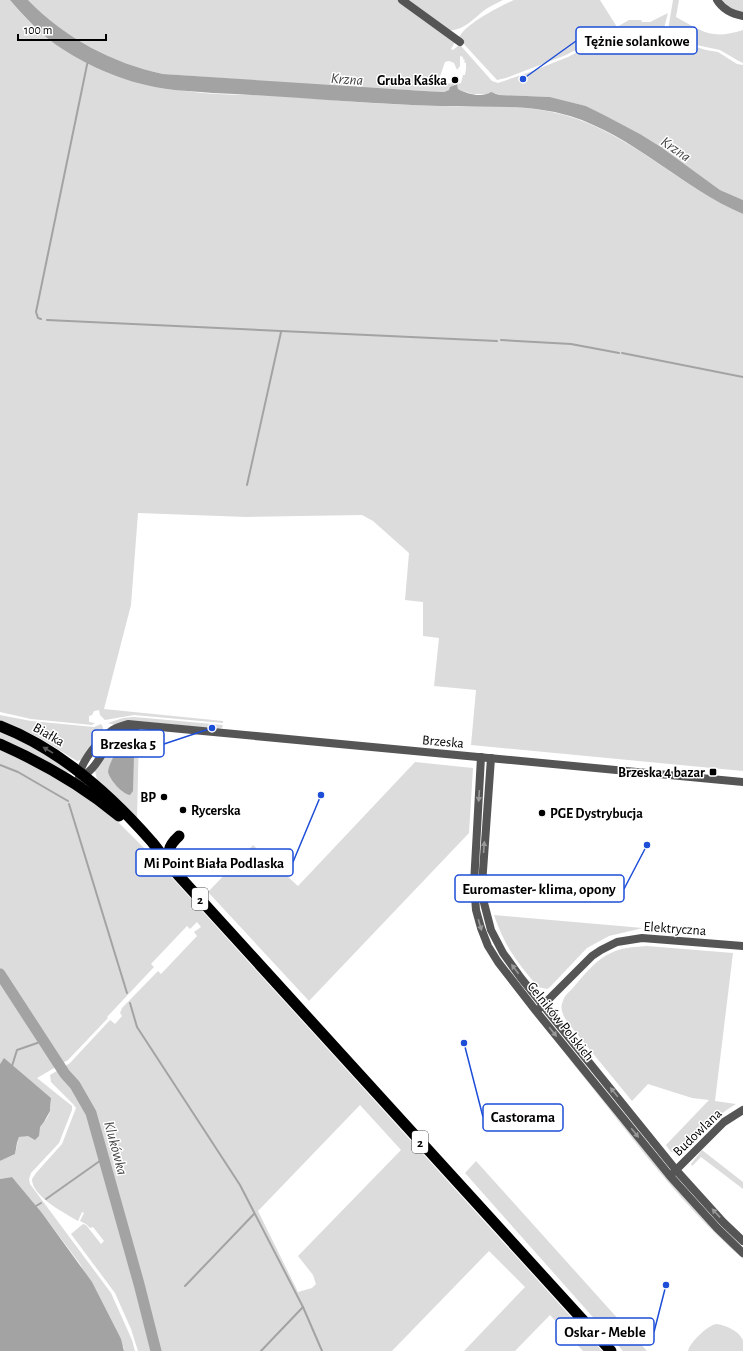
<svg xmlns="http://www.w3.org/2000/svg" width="743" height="1351" font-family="'Alegreya Sans',sans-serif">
	<rect width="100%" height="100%" fill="#fff"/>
	<g fill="#dcdcdc" fill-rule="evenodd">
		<path d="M0,0H10C21,13 32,26 46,37C83,68 133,82 181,90C213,96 247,94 279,96C333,100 387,105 442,106C478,107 517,104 552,112C625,127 676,185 743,214V771L471,745L476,690L434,686L439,638L423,636V602L405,600L409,553L373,521L362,515L246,517L138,513L131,605L104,709L223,721V723L134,715L105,720L100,715L99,710L94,711L92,715L89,716V722L95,723L92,725L31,719L0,712Z"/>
		<path d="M28,0H400L455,42L451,49L453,50L458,46H461L492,81L498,83L530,72L568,57L608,36L628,37L648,34H655L653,42L663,45L670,42L677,41L706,50L718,52L737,64L743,65V200L720,190L661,147L640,134L586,106L550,97L499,95L495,93L487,94H472L460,90L458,89L457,84L461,83L463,75H465L466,69V63L464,62L465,60L463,59V57L460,56V66L457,70L454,63L449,61L445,62L438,82L455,84L449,90L444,92L346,87L163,74C112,63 65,38 28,0Z"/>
		<path d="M403,0H503C497,3 491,6 486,9C475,17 463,32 448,30Z"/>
		<path d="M514,0H600L617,27L629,20H641L642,22H650L668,13L663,32L647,31L627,34L607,33L566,55L506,78L497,80L462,42L459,38C463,25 502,5 514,0Z"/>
		<path d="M673,0H679L676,17C703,32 712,40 743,30V63L737,60L720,50L692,44L670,36V32L668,30Z"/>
		<path d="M722,0H743V13L728,7Z"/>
		<path d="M0,715L31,721L94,727L101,724C104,727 103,732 102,736L84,759L77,761L38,737L0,720Z"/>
		<path d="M133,717L146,718L223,725L222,728L219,729L137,721L115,725L108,723L123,718Z"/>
		<path d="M0,729L15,735L73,773L66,772L0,739Z"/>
		<path d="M127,732H139L137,819L97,780L95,771L112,744Z"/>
		<path d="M0,748L51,772L114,818L155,859L602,1351H583L550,1315L515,1351H464L525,1287L489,1251L392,1351H138L131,1329L115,1293L71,1234L83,1224L86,1225L101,1244L104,1241L93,1227L90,1228L86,1224L80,1221L84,1213L82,1212L78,1221C65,1213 32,1197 32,1179L36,1173L62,1144L76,1108L73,1104L51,1082L50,1075L70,1063L110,1020L115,1024L122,1016L120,1013L122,1008L158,971L161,974L197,936L194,932L201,927L197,922L190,929L187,926L151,964L154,967L107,1017L108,1018L68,1060L37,1078L72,1106V1110L59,1143L31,1173L29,1179L30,1184L111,1293L132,1340L135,1351H124V1348L80,1264L42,1213L12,1177L0,1179V1161L15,1154L19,1137C32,1135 46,1125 50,1111C51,1107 51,1102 51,1098L4,1059L0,1064ZM360,1105L401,1150L298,1256L313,1275L316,1284L312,1288L298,1292L258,1211Z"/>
		<path d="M415,762L473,768L469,833L309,1001L208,892L253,845L298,886Z"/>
		<path d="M494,915L643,928L609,936L587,948L549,988L547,989L538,987C517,962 505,947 494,915Z"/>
		<path d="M647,946L733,953L715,1101L736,1104C714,1117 698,1135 681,1153L671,1152L666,1145L709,1100L692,1098L648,1084L632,1101L568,1023C564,1017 559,1009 563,1001C564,996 569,992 572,989C584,975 596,959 613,952C624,947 636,947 647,946Z"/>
		<path d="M565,1054L743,1257V1259C675,1200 623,1124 565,1054Z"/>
		<path d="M702,1150L743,1182V1189L701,1157L692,1166L691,1164Z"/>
		<path d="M476,1161L647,1351H623L465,1173Z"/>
		<path d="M716,1324C725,1325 740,1331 743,1341C743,1344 743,1348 743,1351H688C690,1342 707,1326 716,1324Z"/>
	</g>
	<g fill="#a3a3a3">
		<path d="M10,0H28C65,38 112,63 163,74L424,91L444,92L449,90L450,87L457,84L458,89C467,94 482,98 491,92L499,95L550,97L586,106L604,115L640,134L661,147L720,190L743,200V214C682,188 634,136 570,116C528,103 483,108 440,106C364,104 289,96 213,93C188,91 162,90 138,83C108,75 70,57 46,37C33,26 21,13 10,0Z"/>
		<path d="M126,743L132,746L134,755L133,791L130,795C122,794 110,780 108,772C109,763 118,746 126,743Z"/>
		<path d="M4,1058L51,1098L50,1111L44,1122L40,1127L39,1136L35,1140L28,1136L19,1137L17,1143L15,1154L0,1161V1064Z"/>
		<path d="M12,1177L42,1213L92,1282L121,1339L124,1351H0V1179Z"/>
	</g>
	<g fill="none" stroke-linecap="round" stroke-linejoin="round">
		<g stroke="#a3a3a3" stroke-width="2">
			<path d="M41,319L38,318L36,312L88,60"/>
			<path d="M47,320L497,341"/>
			<path d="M501,340L571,344L619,353"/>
			<path d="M622,353L743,377"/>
			<path d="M247,485L281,332"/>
			<path d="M0,765L18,772L68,801"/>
			<path d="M69,804L127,993"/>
			<path d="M0,983L4,982"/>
			<path d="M130,1003L137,1027L240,1185L303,1307L322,1351"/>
			<path d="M12,1066L17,1050L43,1041"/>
			<path d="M46,1199L104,1158"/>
			<path d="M36,1206L41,1203"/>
			<path d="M185,1286L254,1214"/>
			<path d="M261,1351L303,1307"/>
		</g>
		<path stroke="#a3a3a3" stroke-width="11" d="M0,974L65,1074L75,1085L91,1113L139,1284L156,1351"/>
		<g stroke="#555" stroke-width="8">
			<path d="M402,0L460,42"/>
			<path d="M717,0C723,10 732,14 743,16"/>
			<path d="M481,757L474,884L476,910L481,928L488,946L498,962L536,1011L670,1176L717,1228L743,1253"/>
			<path d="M491,758L482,885L483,899L491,930L503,953L521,978L676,1170L723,1222L743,1241"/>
			<path d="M79,777C95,773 102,751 112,740C119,733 127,730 136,727"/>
			<path d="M82,789C81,784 79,778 80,773C82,761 100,738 111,731C116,727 122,726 128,724L743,782"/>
			<path d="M540,1008L592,956L601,950L617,942L642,938L743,946"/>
			<path d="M674,1172L724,1122L743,1110"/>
		</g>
		<g stroke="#000" stroke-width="11">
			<path d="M0,726C60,749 110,794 152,842C161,853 169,865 179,876L611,1351"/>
			<path d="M0,744C43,763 83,786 119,816"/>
			<path d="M174,866C167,852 167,847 179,836"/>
		</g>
	</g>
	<defs><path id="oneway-solid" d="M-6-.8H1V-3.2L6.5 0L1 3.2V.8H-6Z"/></defs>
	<use fill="#595959" href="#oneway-solid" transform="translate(48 750) rotate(-149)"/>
	<g fill="#999">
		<use href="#oneway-solid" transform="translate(479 796) rotate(94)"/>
		<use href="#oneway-solid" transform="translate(484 847) rotate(-86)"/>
		<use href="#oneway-solid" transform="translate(480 925) rotate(73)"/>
		<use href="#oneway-solid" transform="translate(515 969) rotate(-127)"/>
		<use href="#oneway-solid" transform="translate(553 1032) rotate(51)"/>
		<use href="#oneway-solid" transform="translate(614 1092) rotate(-129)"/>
		<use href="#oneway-solid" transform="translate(635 1133) rotate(51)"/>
		<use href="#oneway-solid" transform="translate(716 1213) rotate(-133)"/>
	</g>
	<g fill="#000" stroke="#fff" stroke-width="1.5">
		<circle cx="455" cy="80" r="4"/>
		<rect x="709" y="768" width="8" height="8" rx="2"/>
		<circle cx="164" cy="797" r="4"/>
		<circle cx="183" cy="810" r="4"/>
		<circle cx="542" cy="813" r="4"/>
	</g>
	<g text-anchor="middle" stroke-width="3" stroke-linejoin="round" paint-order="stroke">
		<g fill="#fff" stroke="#4c4c4c" stroke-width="1">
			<rect x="192" y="888" width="16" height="22" rx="3"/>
			<rect x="412" y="1131" width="16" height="22" rx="3"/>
		</g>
		<g font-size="13" font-weight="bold" fill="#000">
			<text x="200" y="904">2</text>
			<text x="420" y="1147">2</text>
		</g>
		<g font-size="14" font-weight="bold" fill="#000" stroke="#fff" text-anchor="end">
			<text x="447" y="85">Gruba Kaśka</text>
			<text x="705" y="777">Brzeska 4 bazar</text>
			<text x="156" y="802">BP</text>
			<text x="191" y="815" text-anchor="start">Rycerska</text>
			<text x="550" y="818" text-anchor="start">PGE Dystrybucja</text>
		</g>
		<g font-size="14" fill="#000" stroke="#fff">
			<text transform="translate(49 734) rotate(30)" y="5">Białka</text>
			<text transform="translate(443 741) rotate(5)" y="5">Brzeska</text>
			<text transform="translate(675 928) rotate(4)" y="5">Elektryczna</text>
			<text transform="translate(561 1021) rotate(51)" y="5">Celników Polskich</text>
			<text transform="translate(697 1132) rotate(-44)" y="5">Budowlana</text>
		</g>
		<g font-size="15" font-style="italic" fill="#444" stroke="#fff">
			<text transform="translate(347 79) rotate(4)" y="5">Krzna</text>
			<text transform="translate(676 149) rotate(35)" y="5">Krzna</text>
			<text transform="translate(116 1148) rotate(75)" y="5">Klukówka</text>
		</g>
	</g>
	<path fill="none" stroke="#1d4ed8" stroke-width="1.5" d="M523 79L576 41M212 728L164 744M321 795L293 862M647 845L624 889M464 1043L483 1117M666 1285L654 1332"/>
	<g fill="#1d4ed8" stroke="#fff" stroke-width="1.5">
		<circle cx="523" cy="79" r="4"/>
		<circle cx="212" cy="728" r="4"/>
		<circle cx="321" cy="795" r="4"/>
		<circle cx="647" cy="845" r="4"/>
		<circle cx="464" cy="1043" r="4"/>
		<circle cx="666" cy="1285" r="4"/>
	</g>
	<g fill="#fff" stroke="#1d4ed8" stroke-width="1.5">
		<rect x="576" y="27" width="121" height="27" rx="4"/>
		<rect x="92" y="730" width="72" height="27" rx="4"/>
		<rect x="136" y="849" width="157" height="27" rx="4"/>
		<rect x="455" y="875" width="169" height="27" rx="4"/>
		<rect x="483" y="1104" width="80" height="27" rx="4"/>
		<rect x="556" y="1318" width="98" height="27" rx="4"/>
	</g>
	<g font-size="15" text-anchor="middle" font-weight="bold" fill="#000">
		<text x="637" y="46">Tężnie solankowe</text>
		<text x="128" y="749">Brzeska 5</text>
		<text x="214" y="868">Mi Point Biała Podlaska</text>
		<text x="539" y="894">Euromaster- klima, opony</text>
		<text x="523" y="1122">Castorama</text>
		<text x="605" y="1337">Oskar - Meble</text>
	</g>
	<path d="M18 34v6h88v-6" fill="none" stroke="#000000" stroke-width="2"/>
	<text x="24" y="34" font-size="12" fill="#000000" stroke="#ffffff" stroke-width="3" paint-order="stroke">100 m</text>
</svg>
